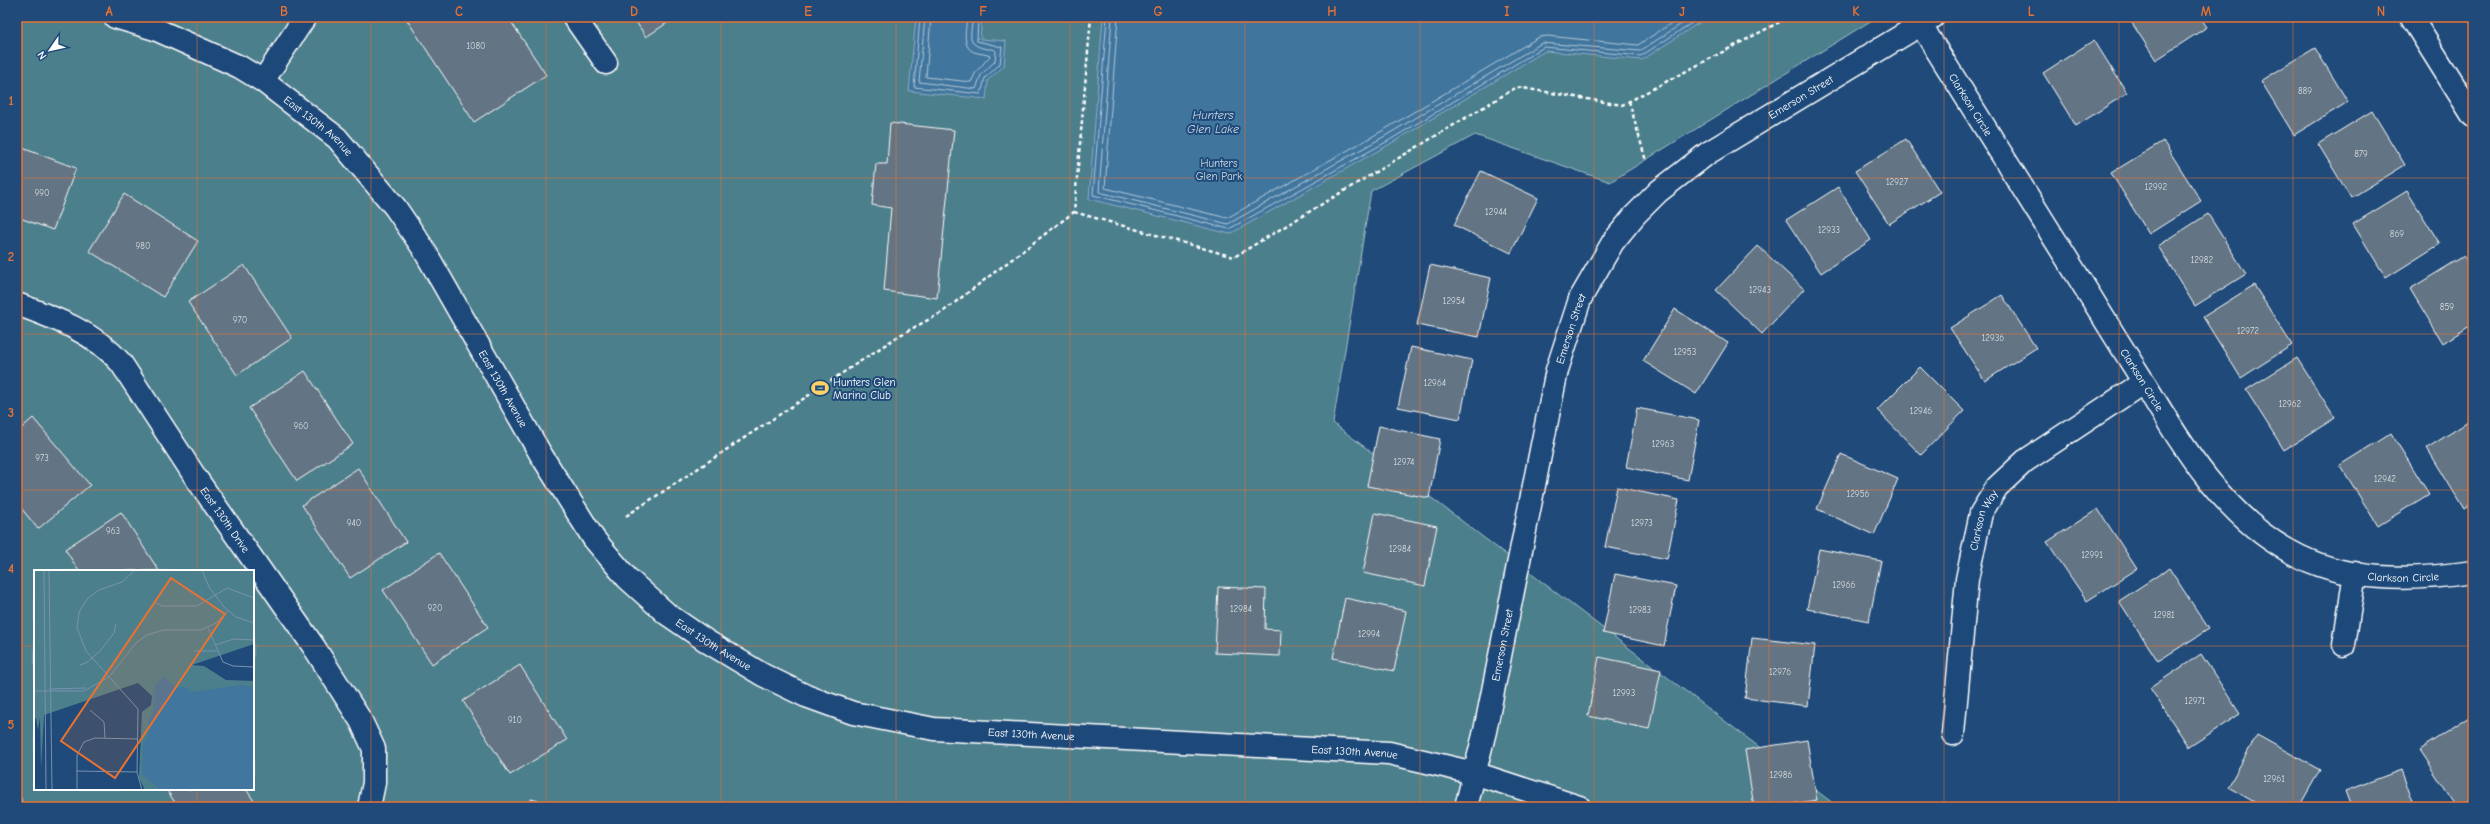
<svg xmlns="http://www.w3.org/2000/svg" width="2490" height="824" font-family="'Comic Neue',sans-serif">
	<rect width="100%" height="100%" fill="#1f4a7a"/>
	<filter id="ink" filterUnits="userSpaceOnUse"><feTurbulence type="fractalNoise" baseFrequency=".025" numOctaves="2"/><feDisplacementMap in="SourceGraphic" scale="8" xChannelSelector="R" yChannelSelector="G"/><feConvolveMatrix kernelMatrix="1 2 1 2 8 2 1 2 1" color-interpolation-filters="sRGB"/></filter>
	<g filter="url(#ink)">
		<path fill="#4c7f8c" stroke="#a6bfc6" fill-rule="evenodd" d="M17,17H1877L1610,182L1475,135L1371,191L1333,423L1838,807H17ZM35,571H253V789H35Z"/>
		<g fill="#41769e" stroke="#8dadc5">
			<path d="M916,17H982L980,39L1006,41L1004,66L988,80L986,99L909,91Z"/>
			<path d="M1103,17H1708L1642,60L1545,51L1390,144L1230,234L1089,199Z"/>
		</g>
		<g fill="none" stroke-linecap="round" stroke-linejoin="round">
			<g stroke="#b3c8d8" stroke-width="1">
				<path d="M920,17L914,87L981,94L985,78L1000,64L1002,47L977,41L978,17"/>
				<path d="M925,17L919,82L976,89L981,75L995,61L996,51C994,49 992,49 988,49C965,46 971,34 973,17"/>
				<path d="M931,17L926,77L971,82L976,72L990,56C986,54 982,54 978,53C960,50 966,30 967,17"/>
				<path d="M1107,17L1093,195L1229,229L1388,141L1544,47L1641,56L1701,17"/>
				<path d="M1112,17L1099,192L1228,224L1385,136L1542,43L1640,51L1692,17"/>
				<path d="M1118,17L1105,188L1227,218L1382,131L1539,37L1547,36L1638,45L1681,17"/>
			</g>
		</g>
		<g fill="#647584" stroke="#fff">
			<path d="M405,17H508L546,75L474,122Z"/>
			<path d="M633,17H676L646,37Z"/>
			<path d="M2128,17H2200L2207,27L2156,60Z"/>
			<path d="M2094,40L2127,93L2076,126L2043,73Z"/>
			<path d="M2315,48L2348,102L2294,135L2261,81Z"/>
			<path d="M2372,111L2405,165L2351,198L2318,144Z"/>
			<path d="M890,123L954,130L937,298L884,291L891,208L872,205L876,164H887Z"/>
			<path d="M1906,139L1940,192L1889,224L1855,171Z"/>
			<path d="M2163,141L2201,201L2149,234L2111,173Z"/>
			<path d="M17,146L76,168L53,230L17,217Z"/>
			<path d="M1481,171L1538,198L1511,253L1454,225Z"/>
			<path d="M1838,187L1871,240L1821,273L1786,220Z"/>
			<path d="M2407,191L2440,244L2386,278L2353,224Z"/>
			<path d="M124,194L198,241L163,297L89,251Z"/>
			<path d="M2208,214L2246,274L2195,306L2158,246Z"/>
			<path d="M1758,246L1804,289L1762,334L1716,290Z"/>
			<path d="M2464,256L2473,271V324L2443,343L2410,289Z"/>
			<path d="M244,265L292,338L237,375L188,302Z"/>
			<path d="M1430,265L1491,278L1479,337L1417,325Z"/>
			<path d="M2254,285L2292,345L2241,378L2203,317Z"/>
			<path d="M2002,295L2036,348L1985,381L1950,328Z"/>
			<path d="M1675,309L1728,343L1696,394L1643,361Z"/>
			<path d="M1411,347L1472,360L1460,419L1398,407Z"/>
			<path d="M2297,358L2335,418L2284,450L2246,390Z"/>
			<path d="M1920,367L1964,411L1921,455L1877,410Z"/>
			<path d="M305,371L353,444L297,481L249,408Z"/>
			<path d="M1637,408L1699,420L1688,480L1626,467Z"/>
			<path d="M33,418L90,485L38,529L17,503V432Z"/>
			<path d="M2473,419V503L2464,509L2427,448Z"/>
			<path d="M1379,426L1440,439L1429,498L1367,486Z"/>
			<path d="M2391,433L2429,494L2378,526L2340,465Z"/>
			<path d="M1841,454L1898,479L1874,535L1817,509Z"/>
			<path d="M358,468L406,542L350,578L302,505Z"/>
			<path d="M1617,487L1679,500L1667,559L1605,547Z"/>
			<path d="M2098,509L2137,569L2087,601L2047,542Z"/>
			<path d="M121,512L159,571H79L65,549Z"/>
			<path d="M1375,513L1437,526L1425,586L1363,573Z"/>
			<path d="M1819,549L1881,561L1869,621L1807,609Z"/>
			<path d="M439,553L488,627L432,664L383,590Z"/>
			<path d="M2169,568L2209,629L2158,661L2119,601Z"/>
			<path d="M1615,574L1676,586L1664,646L1603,633Z"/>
			<path d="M1218,587L1266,589L1265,629L1281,630L1280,656L1215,653Z"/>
			<path d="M1345,598L1406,611L1394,671L1333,658Z"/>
			<path d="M1752,638L1815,645L1808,706L1745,698Z"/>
			<path d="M2201,654L2240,714L2189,747L2150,688Z"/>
			<path d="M1599,657L1661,670L1649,729L1588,716Z"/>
			<path d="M520,665L567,740L510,775L463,701Z"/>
			<path d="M2469,717L2473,723V800L2463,807H2457L2419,750Z"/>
			<path d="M2257,735L2320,770L2299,807H2263L2228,787Z"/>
			<path d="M1807,740L1817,800L1773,807H1754L1745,750Z"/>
			<path d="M2401,770L2415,807H2351L2345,791Z"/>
			<path d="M17,782L23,807H17Z"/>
			<path d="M166,789H246L254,801L245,807H178Z"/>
			<path d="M531,799L562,807H529Z"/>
		</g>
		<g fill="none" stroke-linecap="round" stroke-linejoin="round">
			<g stroke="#fff" stroke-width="25">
				<g id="minor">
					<path id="s1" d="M115,17L155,29L240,67L263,81L337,138L395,207L423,248L540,453L594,539L627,578L667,614L708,642L763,675L806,696L853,713L934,729L1389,753L1474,773L1579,807"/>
					<path d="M574,17L606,63"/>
					<path d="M2411,17L2473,116"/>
					<path id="s2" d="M1921,25C1978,116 2035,208 2092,299C2109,327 2126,354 2143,381C2182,445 2222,514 2289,551C2345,583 2411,581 2473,572"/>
					<path d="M263,81L305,17"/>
					<path id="s3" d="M17,304C55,318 94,332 121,363L196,478L314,647L361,721L374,749V783L369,807"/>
					<path d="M2344,645L2355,573"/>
					<path id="s4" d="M1953,734L1967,579L1981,513L1997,487L2025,461L2144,382"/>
					<path id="s5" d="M1466,807L1485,731L1557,370L1580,299L1613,242L1635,215L1659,191L1708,153L1933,17"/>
				</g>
			</g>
			<g stroke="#fff" stroke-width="2.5" stroke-dasharray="4 3" stroke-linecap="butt">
				<path d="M1629,101L1646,161"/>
				<path d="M1074,212L1234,257L1517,87L1622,105L1789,17"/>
				<path d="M626,516L900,335L941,313L1074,212L1091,17"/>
			</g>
			<use href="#minor" stroke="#1f4a7a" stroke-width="22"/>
		</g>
	</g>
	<path fill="none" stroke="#eb7230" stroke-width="1" stroke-opacity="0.55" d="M197,17V571M371,17V807M546,17V807M721,17V807M896,17V807M1070,17V807M1245,17V807M1420,17V807M1594,17V807M1769,17V807M1944,17V807M2119,17V807M2293,17V807M17,178H2473M17,334H2473M17,490H2473M17,646H35M253,646H2473M197,789V807"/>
	<defs>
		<g id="stadium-bare" transform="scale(1.38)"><path d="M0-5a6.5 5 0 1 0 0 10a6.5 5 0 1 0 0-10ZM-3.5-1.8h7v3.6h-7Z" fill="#ffd166" stroke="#1f4a7a" stroke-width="2.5" paint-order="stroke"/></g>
	</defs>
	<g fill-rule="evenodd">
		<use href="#stadium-bare" x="820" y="388"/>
	</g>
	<g text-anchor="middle" stroke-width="4" stroke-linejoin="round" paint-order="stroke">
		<g font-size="9" fill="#d8dce0">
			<text x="476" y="49">1080</text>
			<text x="2305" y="94">889</text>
			<text x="2361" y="157">879</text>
			<text x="1897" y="185">12927</text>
			<text x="2156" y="190">12992</text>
			<text x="42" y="196">990</text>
			<text x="1496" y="215">12944</text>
			<text x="1829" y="233">12933</text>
			<text x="2397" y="237">869</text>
			<text x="143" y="249">980</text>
			<text x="2202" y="263">12982</text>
			<text x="1760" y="293">12943</text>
			<text x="1454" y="304">12954</text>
			<text x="2447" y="310">859</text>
			<text x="240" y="323">970</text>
			<text x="2248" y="334">12972</text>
			<text x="1993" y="341">12936</text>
			<text x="1685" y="355">12953</text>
			<text x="1435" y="386">12964</text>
			<text x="2290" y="407">12962</text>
			<text x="1921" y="414">12946</text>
			<text x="301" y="429">960</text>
			<text x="1663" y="447">12963</text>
			<text x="42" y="461">973</text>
			<text x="1404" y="465">12974</text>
			<text x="2385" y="482">12942</text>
			<text x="1858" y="497">12956</text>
			<text x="354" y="526">940</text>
			<text x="1642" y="526">12973</text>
			<text x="113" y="534">963</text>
			<text x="1400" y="552">12984</text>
			<text x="2092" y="558">12991</text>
			<text x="1844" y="588">12966</text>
			<text x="435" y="611">920</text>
			<text x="1241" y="612">12984</text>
			<text x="1640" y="613">12983</text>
			<text x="2164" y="618">12981</text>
			<text x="1369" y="637">12994</text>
			<text x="1780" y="675">12976</text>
			<text x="1624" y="696">12993</text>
			<text x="2195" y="704">12971</text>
			<text x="515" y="723">910</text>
			<text x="1781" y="778">12986</text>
			<text x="2274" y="782">12961</text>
		</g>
		<g font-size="11" fill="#fff" stroke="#1f4a7a">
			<text dy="4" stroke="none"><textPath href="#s5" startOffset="826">Emerson Street</textPath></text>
			<text dy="4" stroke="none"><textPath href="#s2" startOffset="94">Clarkson Circle</textPath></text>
			<text dy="4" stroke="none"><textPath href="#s1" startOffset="233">East 130th Avenue</textPath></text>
			<text dy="4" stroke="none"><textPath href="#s5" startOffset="490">Emerson Street</textPath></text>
			<text dy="4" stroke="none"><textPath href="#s2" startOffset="418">Clarkson Circle</textPath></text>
			<text dy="4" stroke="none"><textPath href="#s1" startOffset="557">East 130th Avenue</textPath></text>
			<text dy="4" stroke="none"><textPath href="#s3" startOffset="309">East 130th Drive</textPath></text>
			<text dy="4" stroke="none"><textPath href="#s4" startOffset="217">Clarkson Way</textPath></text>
			<text dy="4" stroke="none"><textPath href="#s2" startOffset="765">Clarkson Circle</textPath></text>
			<text dy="4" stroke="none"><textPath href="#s1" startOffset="893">East 130th Avenue</textPath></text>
			<text dy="4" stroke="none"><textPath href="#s5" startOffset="166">Emerson Street</textPath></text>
			<text dy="4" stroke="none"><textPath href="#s1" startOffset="1229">East 130th Avenue</textPath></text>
			<text dy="4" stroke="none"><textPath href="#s1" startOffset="1553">East 130th Avenue</textPath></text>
		</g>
		<g font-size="11" fill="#d2dfe2" stroke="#1f4a7a">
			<text x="1219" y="167">Hunters<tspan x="1219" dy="13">Glen Park</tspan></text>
		</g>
		<g font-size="11" fill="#fff" stroke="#1f4a7a" text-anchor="start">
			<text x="833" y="386">Hunters Glen<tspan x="833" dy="13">Marina Club</tspan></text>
		</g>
		<g font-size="12" font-style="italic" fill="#d0dde7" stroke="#1f4a7a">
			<text x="1213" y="119">Hunters<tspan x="1213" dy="14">Glen Lake</tspan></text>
		</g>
	</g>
	<g transform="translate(34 570)">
		<rect width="220" height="220" fill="#1f4a7a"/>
		<path d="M0,0H220V74L158,95L170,96L192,110L220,111V220H111L105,208L108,142L117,135L118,126L104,113L10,145L7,199L6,147L4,160L2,148L0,149Z" fill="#4c7f8c"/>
		<path d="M130,107L142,117H152L158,122L206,115L220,117V217L216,220H127L108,205L109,172L114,167V149L119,143L121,115Z" fill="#41769e"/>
		<path fill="none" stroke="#7992af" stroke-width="1" d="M10,0L12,220M15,0L18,220M101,0L88,12L65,20L54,28L45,42L43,58L52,81L104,139L103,202L108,220M168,0L175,17L190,37L202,47L220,53M120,32L128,36H163L193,18L220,28M174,58L189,92L199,96L220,97M181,75L200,69L220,70M160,81H183M46,95L52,93L66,81L80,63L82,54M15,119L52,118M0,121H50L75,107L102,73L113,65L129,60H167L182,53L194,41M56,140L70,152L71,168M42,201L103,202M43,220V185L50,172L61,168L104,169"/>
		<path fill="#eb7230" fill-opacity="0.15" stroke="#eb7230" stroke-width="2" d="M137,8L191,44L81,208L27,171Z"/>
		<rect width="220" height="220" fill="none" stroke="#fff" stroke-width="2"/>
	</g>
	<rect width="2490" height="824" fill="none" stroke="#1f4a7a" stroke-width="44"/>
	<g transform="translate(50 50) rotate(236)" stroke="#1f4a7a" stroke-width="3" paint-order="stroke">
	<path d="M0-3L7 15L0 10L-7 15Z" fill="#ffffff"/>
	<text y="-6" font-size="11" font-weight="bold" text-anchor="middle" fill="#ffffff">N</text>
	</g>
	<rect x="22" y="22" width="2446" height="780" fill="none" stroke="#eb7230" stroke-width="1.5"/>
	<g font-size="13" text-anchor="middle" font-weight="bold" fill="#eb7230">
		<text x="109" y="16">A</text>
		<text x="284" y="16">B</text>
		<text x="459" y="16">C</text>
		<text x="634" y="16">D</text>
		<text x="808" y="16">E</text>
		<text x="983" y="16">F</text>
		<text x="1158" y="16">G</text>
		<text x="1332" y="16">H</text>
		<text x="1507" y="16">I</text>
		<text x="1682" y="16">J</text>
		<text x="1856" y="16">K</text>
		<text x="2031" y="16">L</text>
		<text x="2206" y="16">M</text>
		<text x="2381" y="16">N</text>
		<text x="11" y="105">1</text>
		<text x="11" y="261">2</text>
		<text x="11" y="417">3</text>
		<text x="11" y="573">4</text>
		<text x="11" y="729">5</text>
	</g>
</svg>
